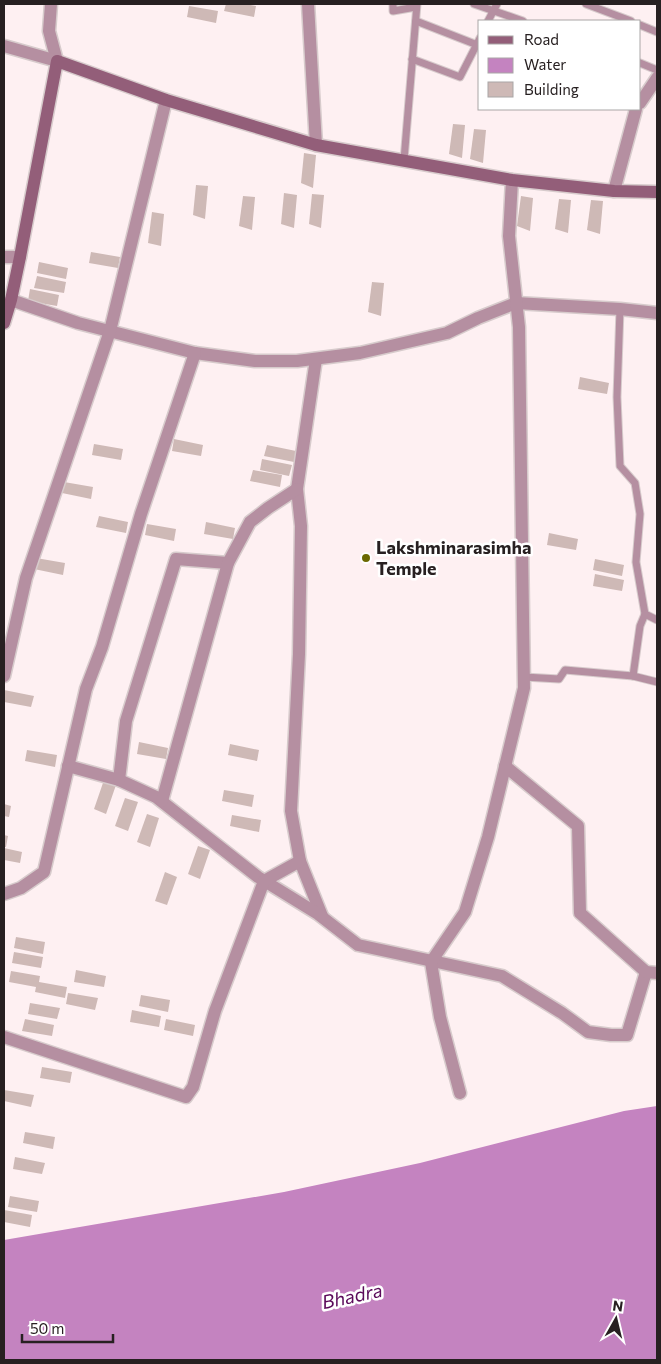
<svg xmlns="http://www.w3.org/2000/svg" width="661" height="1364" font-family="Commissioner,sans-serif">
	<rect width="100%" height="100%" fill="#fef0f2"/>
	<path fill="#c483c0" d="M657,1106V1360H4V1240L284,1192L420,1163L624,1111Z"/>
	<g fill="#ceb9b6">
		<path d="M226,4H245L256,6L254,17L224,11Z"/>
		<path d="M189,6L218,11L216,23L187,17Z"/>
		<path d="M453,124L465,125L462,158L449,154Z"/>
		<path d="M474,129L486,130L483,163L470,159Z"/>
		<path d="M304,153L316,155L313,188L301,183Z"/>
		<path d="M196,185L208,186L205,219L193,215Z"/>
		<path d="M284,193L297,195L294,228L281,224Z"/>
		<path d="M312,194L324,195L321,228L309,224Z"/>
		<path d="M243,196L255,197L252,230L239,226Z"/>
		<path d="M521,196L533,198L530,231L517,226Z"/>
		<path d="M559,199L571,200L568,233L555,229Z"/>
		<path d="M591,200L603,201L600,234L587,230Z"/>
		<path d="M152,212L164,214L161,246L148,243Z"/>
		<path d="M91,252L120,257L118,268L89,263Z"/>
		<path d="M39,262L68,268L66,279L37,273Z"/>
		<path d="M37,276L66,282L64,293L34,288Z"/>
		<path d="M372,282L384,283L381,316L368,312Z"/>
		<path d="M30,289L59,295L57,306L28,301Z"/>
		<path d="M580,377L609,383L607,394L578,389Z"/>
		<path d="M174,439L203,445L201,456L172,451Z"/>
		<path d="M94,444L123,449L121,460L92,455Z"/>
		<path d="M267,445L296,451L294,462L264,456Z"/>
		<path d="M262,459L292,465L289,476L260,470Z"/>
		<path d="M253,470L282,475L280,487L250,481Z"/>
		<path d="M64,482L93,487L91,499L62,493Z"/>
		<path d="M99,516L128,522L126,533L96,527Z"/>
		<path d="M206,522L235,528L233,539L204,534Z"/>
		<path d="M147,524L176,529L174,541L145,535Z"/>
		<path d="M549,533L578,539L576,550L547,545Z"/>
		<path d="M36,558L65,563L63,575L34,569Z"/>
		<path d="M595,559L624,565L622,576L593,570Z"/>
		<path d="M595,574L624,580L622,591L593,586Z"/>
		<path d="M4,690L34,696L31,707L4,702Z"/>
		<path d="M139,742L168,748L166,759L137,754Z"/>
		<path d="M230,744L259,750L257,761L228,755Z"/>
		<path d="M27,750L57,755L55,767L25,761Z"/>
		<path d="M104,780L116,785L106,814L94,809Z"/>
		<path d="M224,790L254,795L252,807L222,801Z"/>
		<path d="M125,798L138,802L128,831L115,826Z"/>
		<path d="M4,804L11,806L9,817L4,816Z"/>
		<path d="M147,814L159,818L150,847L137,842Z"/>
		<path d="M232,815L261,820L259,832L230,826Z"/>
		<path d="M4,835L8,836L6,847H4Z"/>
		<path d="M198,846L210,850L200,879L188,874Z"/>
		<path d="M4,848L22,852L20,863L4,860Z"/>
		<path d="M165,872L177,877L167,905L155,901Z"/>
		<path d="M16,937L45,942L43,954L14,948Z"/>
		<path d="M14,952L43,957L41,968L12,963Z"/>
		<path d="M76,970L106,976L104,987L74,982Z"/>
		<path d="M11,971L40,976L39,982L67,987L65,998L35,992L36,987L9,982Z"/>
		<path d="M68,993L98,998L95,1010L66,1004Z"/>
		<path d="M141,995L170,1000L168,1012L139,1006Z"/>
		<path d="M30,1003L60,1008L57,1019L28,1014Z"/>
		<path d="M132,1010L161,1016L159,1027L130,1022Z"/>
		<path d="M25,1019L54,1025L52,1036L22,1031Z"/>
		<path d="M166,1019L195,1025L193,1036L164,1030Z"/>
		<path d="M42,1067L72,1072L70,1083L40,1078Z"/>
		<path d="M4,1090L34,1095L31,1107L4,1101Z"/>
		<path d="M25,1132L55,1137L53,1149L23,1143Z"/>
		<path d="M15,1157L45,1163L42,1174L13,1169Z"/>
		<path d="M10,1196L39,1201L37,1212L8,1207Z"/>
		<path d="M4,1210L32,1215L30,1227L4,1222Z"/>
	</g>
	<g fill="none" stroke-linecap="round" stroke-linejoin="round">
		<g stroke="#d7cbcc" stroke-width="9">
			<g id="lane">
				<path d="M393,4V11L416,7"/>
				<path d="M474,4L523,21"/>
				<path d="M586,4L631,21"/>
				<path d="M416,21L480,46"/>
				<path d="M488,21L497,4"/>
				<path d="M640,25L657,32"/>
				<path d="M412,59L460,77L480,38"/>
				<path d="M640,63L657,70"/>
				<path d="M404,160L417,4"/>
				<path d="M620,309L617,397L620,466L635,483L640,514L636,562L645,614L657,620"/>
				<path d="M633,676L640,626L645,614"/>
				<path d="M524,677L559,679L565,670L633,676L657,682"/>
			</g>
		</g>
		<g stroke="#d7cbcc" stroke-width="15">
			<g id="street">
				<path d="M51,4L49,31L57,61"/>
				<path d="M308,4L316,145"/>
				<path d="M4,46L57,61"/>
				<path d="M640,103L657,78"/>
				<path d="M614,191L636,109"/>
				<path d="M4,257H20"/>
				<path d="M11,300L78,323L195,353L255,361H297L360,353L447,333L478,318L516,303L620,309L657,313"/>
				<path d="M316,359L297,489L301,526L299,654L291,811L300,861L322,916"/>
				<path d="M4,676L26,578L110,331L166,100"/>
				<path d="M68,766L119,780L156,797L258,877L318,914L358,945L502,976L562,1013L588,1032L611,1035H627L646,972"/>
				<path d="M505,766L578,826L580,913L646,972L657,973"/>
				<path d="M119,780L126,721L176,559L228,563L250,522L268,508L297,489"/>
				<path d="M162,801L228,563"/>
				<path d="M4,894L21,888L44,872L86,689L102,647L141,514L195,353"/>
				<path d="M4,1037L186,1097L193,1087L215,1011L264,881L300,861"/>
				<path d="M460,1093L440,1017L431,962L465,912L488,837L524,688L519,327L509,236L512,180"/>
			</g>
		</g>
		<g stroke="#d7cbcc" stroke-width="15">
			<path id="secondary" d="M4,323L11,300L20,257L57,61L166,100L316,145L512,180L614,191L657,192"/>
		</g>
		<use href="#lane" stroke="#b58fa1" stroke-width="7"/>
		<use href="#street" stroke="#b58fa1" stroke-width="12"/>
		<use href="#secondary" stroke="#935e79" stroke-width="12"/>
	</g>
	<circle fill="#6b6801" stroke="#fff" stroke-width="2" cx="366" cy="558" r="5"/>
	<g text-anchor="middle" stroke-width="5" stroke-linejoin="round" paint-order="stroke">
		<g font-size="18" font-weight="bold" fill="#272021" stroke="#fff" text-anchor="start">
			<text x="376" y="554">Lakshminarasimha<tspan x="376" dy="21">Temple</tspan></text>
		</g>
		<g font-size="19" font-style="italic" fill="#5b0a5a" stroke="#fff">
			<text transform="translate(352 1296) rotate(-12)" y="7">Bhadra</text>
		</g>
	</g>
	<rect width="661" height="1364" fill="none" stroke="#272021" stroke-width="10"/>
	<rect x="478" y="20" width="162" height="90" fill="#ffffff" stroke="#a9a6a6"/>
	<rect x="488" y="36" width="25" height="8" fill="#935e79" stroke="#a9a6a6"/>
	<text x="524" y="45" font-size="15" fill="#272021">Road</text>
	<rect x="488" y="58" width="25" height="15" fill="#c483c0" stroke="#a9a6a6"/>
	<text x="524" y="70" font-size="15" fill="#272021">Water</text>
	<rect x="488" y="82" width="25" height="15" fill="#ceb9b6" stroke="#a9a6a6"/>
	<text x="524" y="95" font-size="15" fill="#272021">Building</text>
	<g transform="translate(616 1319) rotate(8)" stroke="#ffffff" stroke-width="4" paint-order="stroke">
	<path d="M0-4L9 19L0 12L-9 19Z" fill="#272021"/>
	<text y="-8" font-size="14" font-weight="bold" text-anchor="middle" fill="#272021">N</text>
	</g>
	<path d="M22 1334v8h91v-8" fill="none" stroke="#272021" stroke-width="2.5"/>
	<text x="30" y="1334" font-size="15" fill="#272021" stroke="#ffffff" stroke-width="4" paint-order="stroke">50 m</text>
</svg>
